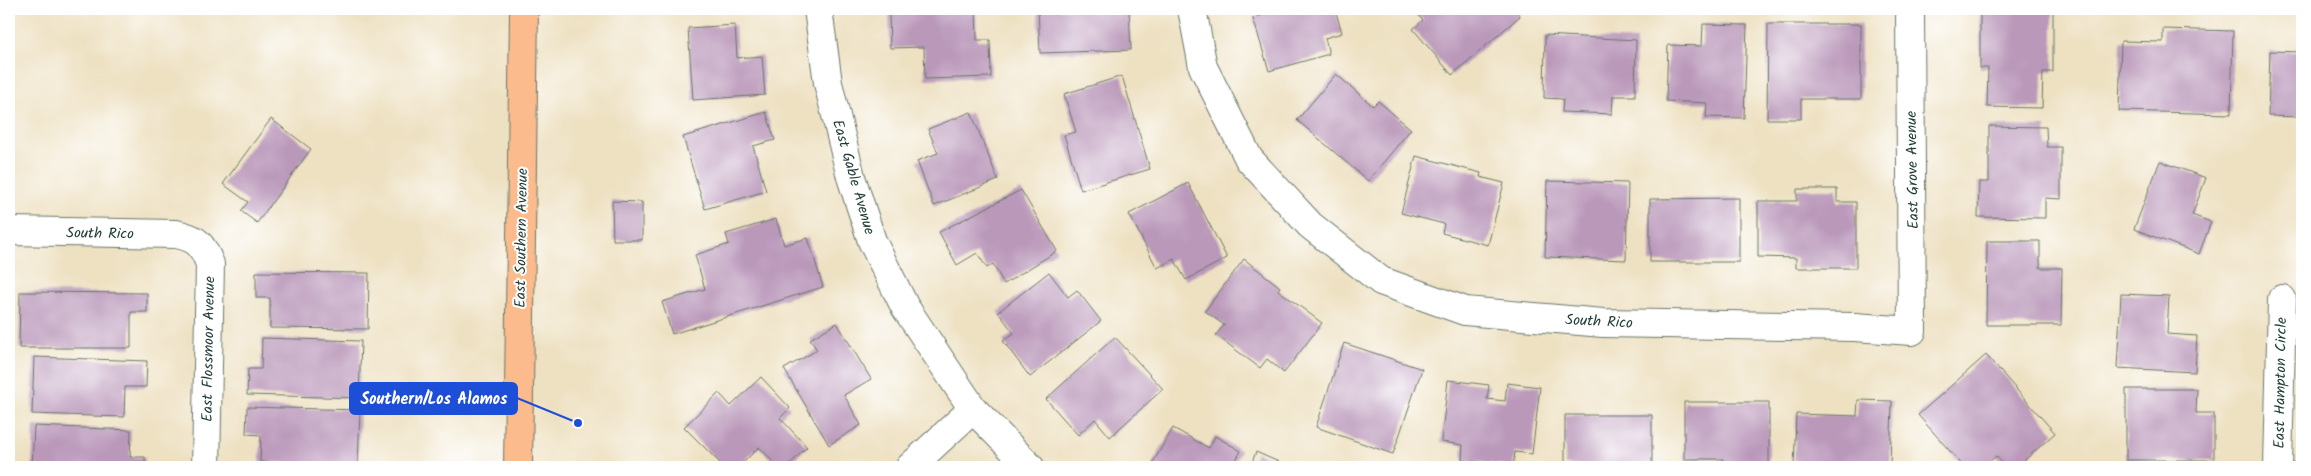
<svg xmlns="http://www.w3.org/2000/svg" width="2311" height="476" font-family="Kalam,sans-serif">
	<rect width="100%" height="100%" fill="#fff"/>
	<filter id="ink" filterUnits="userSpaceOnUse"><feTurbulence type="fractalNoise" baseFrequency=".02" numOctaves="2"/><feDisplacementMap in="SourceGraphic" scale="10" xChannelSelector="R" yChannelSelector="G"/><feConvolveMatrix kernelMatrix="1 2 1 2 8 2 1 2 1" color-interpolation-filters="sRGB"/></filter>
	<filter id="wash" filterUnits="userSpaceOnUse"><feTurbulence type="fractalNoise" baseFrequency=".0096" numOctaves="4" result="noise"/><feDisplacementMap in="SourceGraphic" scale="20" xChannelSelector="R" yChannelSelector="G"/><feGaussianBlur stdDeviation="1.12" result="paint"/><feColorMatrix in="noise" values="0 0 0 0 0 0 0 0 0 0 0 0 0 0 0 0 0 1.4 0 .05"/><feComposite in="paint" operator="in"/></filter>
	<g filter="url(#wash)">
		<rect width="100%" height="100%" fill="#eee1c2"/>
		<g id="blocks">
			<g fill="#ba98ba">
				<path d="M976,9L977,40H990L991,77L925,79L924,47L890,48L889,11Z"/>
				<path d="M1038,9H1129L1131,50L1040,53Z"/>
				<path d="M1262,9H1335L1342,33L1325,38L1329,54L1269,71L1253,18L1264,15Z"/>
				<path d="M1413,9H1514L1520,16L1452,75L1413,29L1423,20Z"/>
				<path d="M1980,10L2053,11V72H2043L2042,108L1987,107L1988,68H1980Z"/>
				<path d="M1703,24L1747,25L1744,118L1706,117L1707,103L1666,101L1668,45L1702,46Z"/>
				<path d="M1768,24H1861V99H1801V119H1767Z"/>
				<path d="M735,25L737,58L762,56L765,95L693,100L688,28Z"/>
				<path d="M2163,29L2233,31L2231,114L2119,111L2121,41L2163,42Z"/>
				<path d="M1545,35L1636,40L1635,96H1613L1612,114L1562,112L1563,99L1544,98Z"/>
				<path d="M2270,51L2302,52V117L2268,116Z"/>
				<path d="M1336,74L1373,106L1378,101L1411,129L1368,181L1297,120Z"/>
				<path d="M1122,76L1150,169L1081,190L1064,135L1076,132L1064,94Z"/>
				<path d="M766,112L775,140L753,146L766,191L705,209L683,137Z"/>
				<path d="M971,112L998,180L934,206L917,161L938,153L928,129Z"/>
				<path d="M271,119L311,149L257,223L241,211L248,202L223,184Z"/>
				<path d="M1989,126L2046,127L2047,147H2061V199L2045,198V218L1978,217L1979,182H1989Z"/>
				<path d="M1416,156L1481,173L1480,177L1504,183L1488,245L1442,233L1444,224L1401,213Z"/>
				<path d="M2160,161L2206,178L2192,215L2211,222L2199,254L2134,229Z"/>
				<path d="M1547,181L1628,183L1626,260L1545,257Z"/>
				<path d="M1188,183L1227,258L1186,280L1174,259L1157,268L1129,214Z"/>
				<path d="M1797,189H1837V202H1856V268H1796V258L1758,257V201H1797Z"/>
				<path d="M1021,190L1057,251L1004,284L993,264L987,268L977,253L957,265L939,232Z"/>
				<path d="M1739,198V262H1650V199Z"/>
				<path d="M612,201L642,202V240H613Z"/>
				<path d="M776,219L784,245L808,238L823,287L672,334L662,302L705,289L695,255L729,244L726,234Z"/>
				<path d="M1987,241H2040V268H2062L2061,325H1986Z"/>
				<path d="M1244,259L1280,287L1278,290L1322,323L1284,373L1267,359L1260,368L1216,335L1224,325L1205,311Z"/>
				<path d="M256,272L369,273L368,329L270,328V298H256Z"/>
				<path d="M1049,272L1068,297L1077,290L1101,321L1030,377L1003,341L1014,333L998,312Z"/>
				<path d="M20,292L147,293V312H131V348H19Z"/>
				<path d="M2121,294L2169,296L2167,334L2197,336L2195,372L2117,368Z"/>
				<path d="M837,323L871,379L844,395L861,425L829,445L784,369L817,350L810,339Z"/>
				<path d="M1115,337L1163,389L1110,437L1095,419L1078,435L1046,399Z"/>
				<path d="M262,338L361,341L359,398L247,395L248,369H261Z"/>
				<path d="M1344,343L1422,369L1393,454L1316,427Z"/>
				<path d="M1986,355L2055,433L2017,467H2006L1996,456L1983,467H1964L1918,415Z"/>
				<path d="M34,357L147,361L146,387H125L124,417L32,414Z"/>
				<path d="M761,377L790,408L780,418L807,447L787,467H778L759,447L739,467H724L684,427L719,393L731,406Z"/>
				<path d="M1448,380L1489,385L1487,399L1505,401L1507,383L1540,387L1532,454L1515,452L1513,466L1462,460L1463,445L1441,442Z"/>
				<path d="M2126,389H2197L2196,413H2214V460H2126Z"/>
				<path d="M1858,400L1892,401L1890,467H1794L1796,414L1857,416Z"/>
				<path d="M1684,402H1769V467H1723V459H1684Z"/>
				<path d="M247,407L360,410L358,465L260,462L261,435L246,434Z"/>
				<path d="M1565,415H1652V467L1565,465Z"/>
				<path d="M34,426L131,430L130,457H145V467H32Z"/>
				<path d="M1173,428L1209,448L1215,436L1241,451L1232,467H1158L1152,464Z"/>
				<path d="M1256,452L1290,467H1250Z"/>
			</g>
		</g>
	</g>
	<g filter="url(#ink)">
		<use href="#blocks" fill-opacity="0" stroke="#677666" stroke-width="1"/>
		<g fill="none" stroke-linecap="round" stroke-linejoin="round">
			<g stroke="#677666" stroke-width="30">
				<g id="minor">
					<path d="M818,9L828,83L851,177L872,241L905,307L973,409L1030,467"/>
					<path d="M1192,9L1203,67L1249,159L1310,225L1381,281L1465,311L1603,323L1854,327L1912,331L1910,9"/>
					<path d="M9,231L176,234C197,238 202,244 210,264L206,467"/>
					<path d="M910,467L973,409"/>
					<path d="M2278,467L2282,299"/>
				</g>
			</g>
			<g stroke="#677666" stroke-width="30">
				<path id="major" d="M518,467L524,9"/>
			</g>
			<use href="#minor" stroke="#fff" stroke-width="28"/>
			<use href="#major" stroke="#fbbb8c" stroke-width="28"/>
		</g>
	</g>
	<g text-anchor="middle" stroke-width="4" stroke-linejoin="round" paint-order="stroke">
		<g font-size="15" fill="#1f3d34" stroke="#fff">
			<text transform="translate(1912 170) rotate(-91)" y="5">East Grove Avenue</text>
			<text transform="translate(854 177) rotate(74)" y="5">East Gable Avenue</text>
			<text transform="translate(100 233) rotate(1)" y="5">South Rico</text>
			<text transform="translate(521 238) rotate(-89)" y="5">East Southern Avenue</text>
			<text transform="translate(1599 321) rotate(3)" y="5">South Rico</text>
			<text transform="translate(208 349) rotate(-89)" y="5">East Flossmoor Avenue</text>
			<text transform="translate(2280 383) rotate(-89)" y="5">East Hampton Circle</text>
		</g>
	</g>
	<path fill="none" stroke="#1d4ed8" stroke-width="2" d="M578 423L517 398"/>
	<circle fill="#1d4ed8" stroke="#fff" stroke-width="2" cx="578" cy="423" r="5"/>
	<rect fill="#1d4ed8" stroke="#1d4ed8" stroke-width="2" x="350" y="383" width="167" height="31" rx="5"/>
	<g font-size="16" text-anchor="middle" font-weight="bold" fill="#fff">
		<text x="434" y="404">Southern/Los Alamos</text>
	</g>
	<rect width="2311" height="476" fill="none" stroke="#fff" stroke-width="30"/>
</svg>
